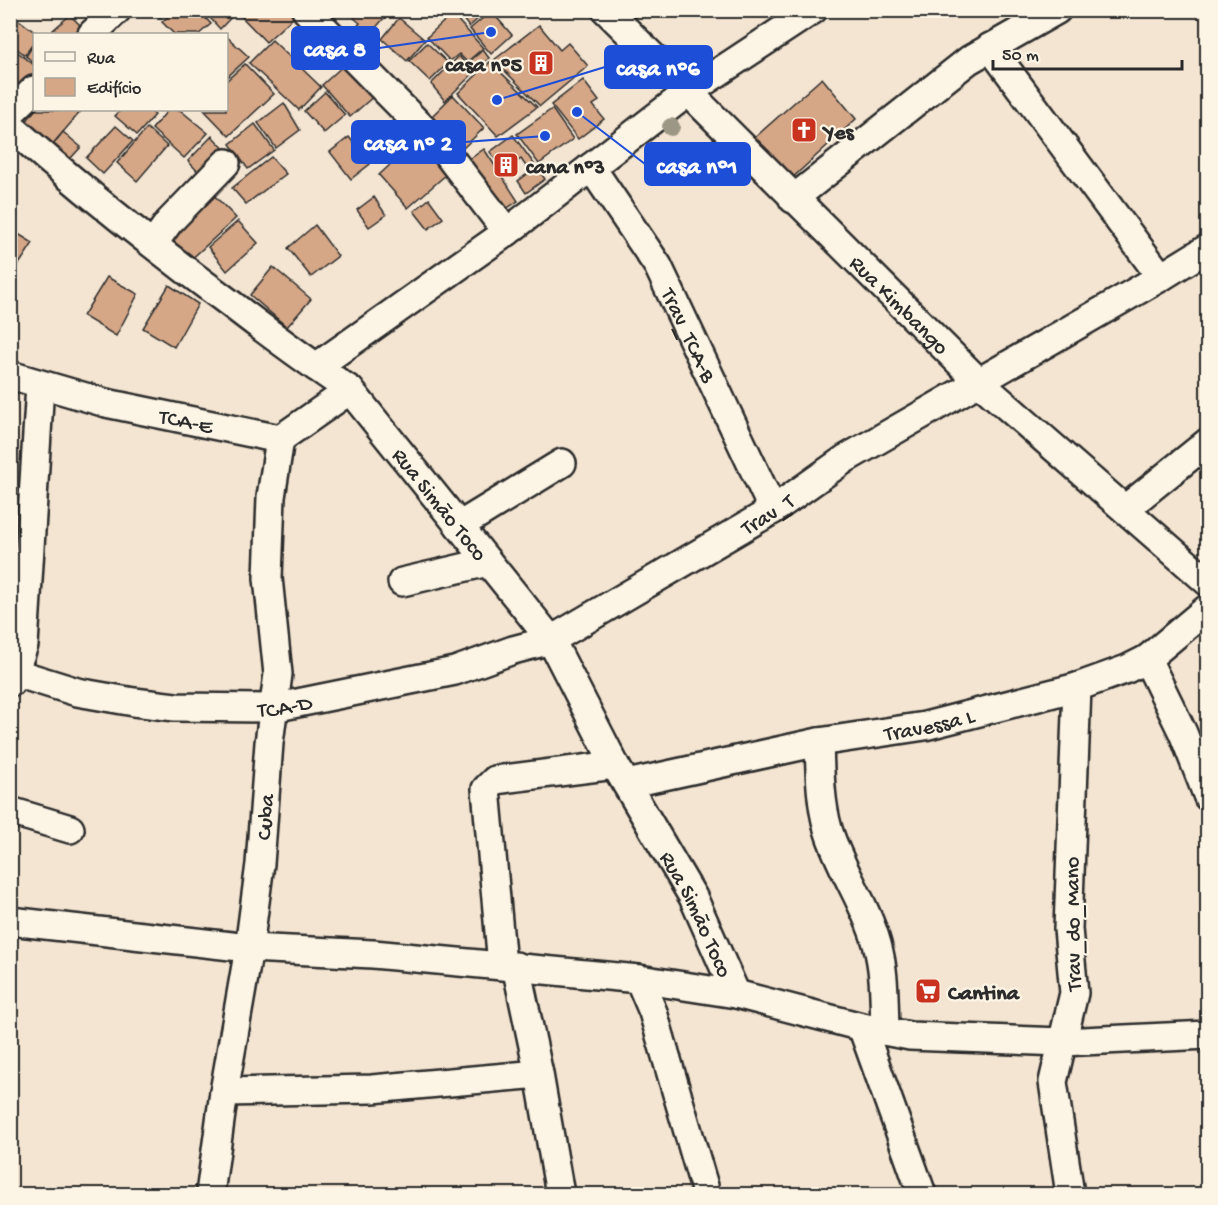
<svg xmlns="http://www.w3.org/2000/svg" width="1218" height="1205" font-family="'Gochi Hand',sans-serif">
	<rect width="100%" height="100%" fill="#f4e5d2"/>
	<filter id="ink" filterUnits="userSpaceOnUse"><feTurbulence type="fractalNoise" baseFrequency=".0167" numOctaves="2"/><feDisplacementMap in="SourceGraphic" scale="12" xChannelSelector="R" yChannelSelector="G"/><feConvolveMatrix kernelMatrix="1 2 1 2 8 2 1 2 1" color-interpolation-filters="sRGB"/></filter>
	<g filter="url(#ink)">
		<g fill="#d5a787" stroke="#2b2b2b" stroke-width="1.5">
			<path d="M153,10H169L160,18Z"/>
			<path d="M175,10H198L211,24L199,34H174L162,22Z"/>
			<path d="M203,10H238L220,29Z"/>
			<path d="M241,10H293L297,14L266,42L238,13Z"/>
			<path d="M361,10H391L367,38L356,28L360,23L354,18Z"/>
			<path d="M456,10H478L482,15L469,27Z"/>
			<path d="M491,11L512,35L491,54L470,29Z"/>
			<path d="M10,13L37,34H34V42L25,55L10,43Z"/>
			<path d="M452,14L483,48L467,62L459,54L450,61L427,37Z"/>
			<path d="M70,15L81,26L74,34H56L52,31Z"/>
			<path d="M399,18L425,40L407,61L382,39Z"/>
			<path d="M539,25L560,50L568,43L588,66L540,106L494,60Z"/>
			<path d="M226,36L249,57L226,78Z"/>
			<path d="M272,40L321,87L299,110L249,63Z"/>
			<path d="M427,43L448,63L430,81L409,61Z"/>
			<path d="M34,44V63L26,56Z"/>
			<path d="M10,46L34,65V76L10,103Z"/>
			<path d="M483,50L489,58L445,101L431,84L459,56L466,64Z"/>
			<path d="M490,62L537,107L498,136L458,93Z"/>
			<path d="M346,63L375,95L350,117L322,85Z"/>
			<path d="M245,64L274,94L229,136L204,110H226V81Z"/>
			<path d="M822,78L856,119L788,182L752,140Z"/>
			<path d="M583,80L599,101L593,105L604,119L578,139L551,105Z"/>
			<path d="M325,92L345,115L324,133L304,111Z"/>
			<path d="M453,95L484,128L460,151L429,119Z"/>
			<path d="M284,103L300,130L276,148L258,123Z"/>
			<path d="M552,109L573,139L539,164L517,134Z"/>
			<path d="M35,110H82L51,146L25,123Z"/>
			<path d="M121,110H149L155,115L137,135L115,116Z"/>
			<path d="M168,110H180L208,133L184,158L152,129Z"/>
			<path d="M255,124L274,150L248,169L230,144Z"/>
			<path d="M116,126L133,141L103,174L86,158Z"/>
			<path d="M147,128L167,146L137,181L117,163Z"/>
			<path d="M63,132L81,147L70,159L51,147Z"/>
			<path d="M513,135L545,179L526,193L518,181L530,172L521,159L504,171L490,152Z"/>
			<path d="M212,136L229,154L204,178L188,161Z"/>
			<path d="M349,137L370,164L351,179L330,152Z"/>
			<path d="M418,139L448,173L408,208L379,175Z"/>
			<path d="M484,149L518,201L497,215L464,163Z"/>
			<path d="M271,157L286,174L246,204L232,188Z"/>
			<path d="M208,189L236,218L186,264L158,237Z"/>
			<path d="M374,197L386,215L369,227L357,210Z"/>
			<path d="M429,199L443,218L428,229L414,211Z"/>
			<path d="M238,221L258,243L227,271L208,247Z"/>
			<path d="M315,225L338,256L311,277L288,248Z"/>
			<path d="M10,229L33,243L10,278Z"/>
			<path d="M273,267L311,299L287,327L250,295Z"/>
			<path d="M107,277L138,294L116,336L83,316Z"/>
			<path d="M169,285L198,304L174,347L143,328Z"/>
		</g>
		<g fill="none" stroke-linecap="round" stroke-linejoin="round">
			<g stroke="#2b2b2b" stroke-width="32">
				<g id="street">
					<path d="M306,10L444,150L507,232"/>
					<path id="s1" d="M606,10L979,382L1208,582"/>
					<path d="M92,34L117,10"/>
					<path d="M990,47L1161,277"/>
					<path d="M10,113L34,90"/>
					<path id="s2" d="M10,126C81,189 155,248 231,304C270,334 309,363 350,390L551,640L615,765L693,897L736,994"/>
					<path id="s3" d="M591,167L658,266L773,510"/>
					<path d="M793,199L969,60L1057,10"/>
					<path d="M153,244L169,222L226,163"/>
					<path d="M316,367L507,232L687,93L813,10"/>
					<path id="s4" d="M10,375L106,403L280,439L350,390"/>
					<path d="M1125,509L1208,442"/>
					<path d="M459,526L562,463"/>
					<path d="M402,582L488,562"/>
					<path d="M1147,659L1183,733L1208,797"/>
					<path id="s5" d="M16,673L77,692L134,702L175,707L273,708L455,671L513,650L551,640L773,510L845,459L1161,277L1208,248"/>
					<path d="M10,683L24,645L40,385"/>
					<path d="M819,742C820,771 820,801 828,829C840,869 866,904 877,944C885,972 884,1002 885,1031"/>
					<path id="s6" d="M627,784L819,742L925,726L1077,687L1127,669L1147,659L1208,608"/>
					<path d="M10,811L70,829"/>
					<path d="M10,921L249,948L373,954L639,979L736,994L862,1027L910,1036L1062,1042L1208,1035"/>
					<path d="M502,965L486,789L495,780L615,765"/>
					<path d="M516,966L539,1074L560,1194"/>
					<path d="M639,979L653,1012L704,1186"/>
					<path d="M862,1027L922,1194"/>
					<path d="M224,1092L372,1089L539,1074"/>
					<path id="s7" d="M210,1194L224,1092L249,948L260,864L269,743L278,674L268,578L271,497L280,439"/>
					<path d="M1070,1194L1053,1082L1074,993L1068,929L1077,687"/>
				</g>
			</g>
			<use href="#street" stroke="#fcf5e5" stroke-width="27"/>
		</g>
		<circle fill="#9c9784" cx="671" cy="127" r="9"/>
	</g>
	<defs>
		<g id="building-square" transform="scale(1.35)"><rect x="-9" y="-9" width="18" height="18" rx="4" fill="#c8321e" stroke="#fcf5e5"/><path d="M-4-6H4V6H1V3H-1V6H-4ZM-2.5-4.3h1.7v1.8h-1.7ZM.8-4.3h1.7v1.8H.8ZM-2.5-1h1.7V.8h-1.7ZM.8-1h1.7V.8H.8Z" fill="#fff"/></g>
		<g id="church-square" transform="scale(1.35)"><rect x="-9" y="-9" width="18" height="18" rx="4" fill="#c8321e" stroke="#fcf5e5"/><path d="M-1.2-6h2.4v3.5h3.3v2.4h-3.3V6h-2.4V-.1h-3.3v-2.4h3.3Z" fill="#fff"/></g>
		<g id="supermarket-square" transform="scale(1.35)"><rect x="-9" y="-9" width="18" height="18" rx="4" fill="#c8321e" stroke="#fcf5e5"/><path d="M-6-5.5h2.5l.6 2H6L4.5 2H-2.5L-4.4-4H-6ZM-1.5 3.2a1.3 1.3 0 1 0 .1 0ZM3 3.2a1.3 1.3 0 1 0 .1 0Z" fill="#fff"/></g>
	</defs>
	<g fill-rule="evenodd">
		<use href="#building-square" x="541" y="63"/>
		<use href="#church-square" x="804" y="130"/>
		<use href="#building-square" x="506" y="165"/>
		<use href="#supermarket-square" x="928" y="991"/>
	</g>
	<g text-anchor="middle" stroke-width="4.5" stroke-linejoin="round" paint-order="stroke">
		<g font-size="22" font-weight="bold" fill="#2b2b2b" stroke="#fcf5e5" text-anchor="start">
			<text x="522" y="71" text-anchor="end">casa nº5</text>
			<text x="824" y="138">Yes</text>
			<text x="526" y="173">cana nº3</text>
			<text x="948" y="999">Cantina</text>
		</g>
		<g font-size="22" fill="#2b2b2b" stroke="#fcf5e5">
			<text dy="8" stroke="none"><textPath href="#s1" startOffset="416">Rua Kimbango</textPath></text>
			<text dy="8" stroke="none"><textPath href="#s3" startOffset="195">Trav_TCA-B</textPath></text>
			<text dy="8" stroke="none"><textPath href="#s4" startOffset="182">TCA-E</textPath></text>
			<text dy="8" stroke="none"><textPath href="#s2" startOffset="576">Rua Simão Toco</textPath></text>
			<text dy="8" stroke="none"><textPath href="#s5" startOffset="798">Trav_T</textPath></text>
			<text dy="8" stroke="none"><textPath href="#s5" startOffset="273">TCA-D</textPath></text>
			<text dy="8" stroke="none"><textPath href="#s6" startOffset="308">Travessa L</textPath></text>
			<text dy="8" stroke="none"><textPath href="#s7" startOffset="381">Cuba</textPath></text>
			<text dy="8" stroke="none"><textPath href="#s2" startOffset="1062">Rua Simão Toco</textPath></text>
			<text transform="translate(1071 924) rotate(-91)" y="8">Trav_do_Mano</text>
		</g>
	</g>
	<path fill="none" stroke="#1d4ed8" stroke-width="2" d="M491 32L379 48M497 100L605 67M545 136L465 142M577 112L645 164"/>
	<g fill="#1d4ed8" stroke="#fcf5e5" stroke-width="2">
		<circle cx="491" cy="32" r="6"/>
		<circle cx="497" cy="100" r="6"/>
		<circle cx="545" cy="136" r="6"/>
		<circle cx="577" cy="112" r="6"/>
	</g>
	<g fill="#1d4ed8" stroke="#1d4ed8" stroke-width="2">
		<rect x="292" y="27" width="87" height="42" rx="6"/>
		<rect x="605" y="46" width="107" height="42" rx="6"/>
		<rect x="352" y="121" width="113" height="42" rx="6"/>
		<rect x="645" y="143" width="105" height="42" rx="6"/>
	</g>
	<g font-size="24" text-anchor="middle" font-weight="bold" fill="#fff">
		<text x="335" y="56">casa 8</text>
		<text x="658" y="75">casa nº6</text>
		<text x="408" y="150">casa nº 2</text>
		<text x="697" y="173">casa nº1</text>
	</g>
	<rect width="1218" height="1205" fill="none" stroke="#fcf5e5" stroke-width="36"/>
	<rect x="18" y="18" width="1182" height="1169" fill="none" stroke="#2b2b2b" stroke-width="2" filter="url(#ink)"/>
	<rect x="33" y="33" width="195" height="78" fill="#fcf5e5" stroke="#a8a49b" stroke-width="1.5"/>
	<rect x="45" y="52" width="30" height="9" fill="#fcf5e5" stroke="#a8a49b" stroke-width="1.5"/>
	<text x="87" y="63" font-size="18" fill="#2b2b2b">Rua</text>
	<rect x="45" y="78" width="30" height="18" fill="#d5a787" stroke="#a8a49b" stroke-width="1.5"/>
	<text x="87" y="93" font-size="18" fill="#2b2b2b">Edifício</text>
	<path d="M993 60v9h189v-9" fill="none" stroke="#2b2b2b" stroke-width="3"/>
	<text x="1002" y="60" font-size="18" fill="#2b2b2b" stroke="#fcf5e5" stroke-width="4.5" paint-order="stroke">50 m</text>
</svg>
